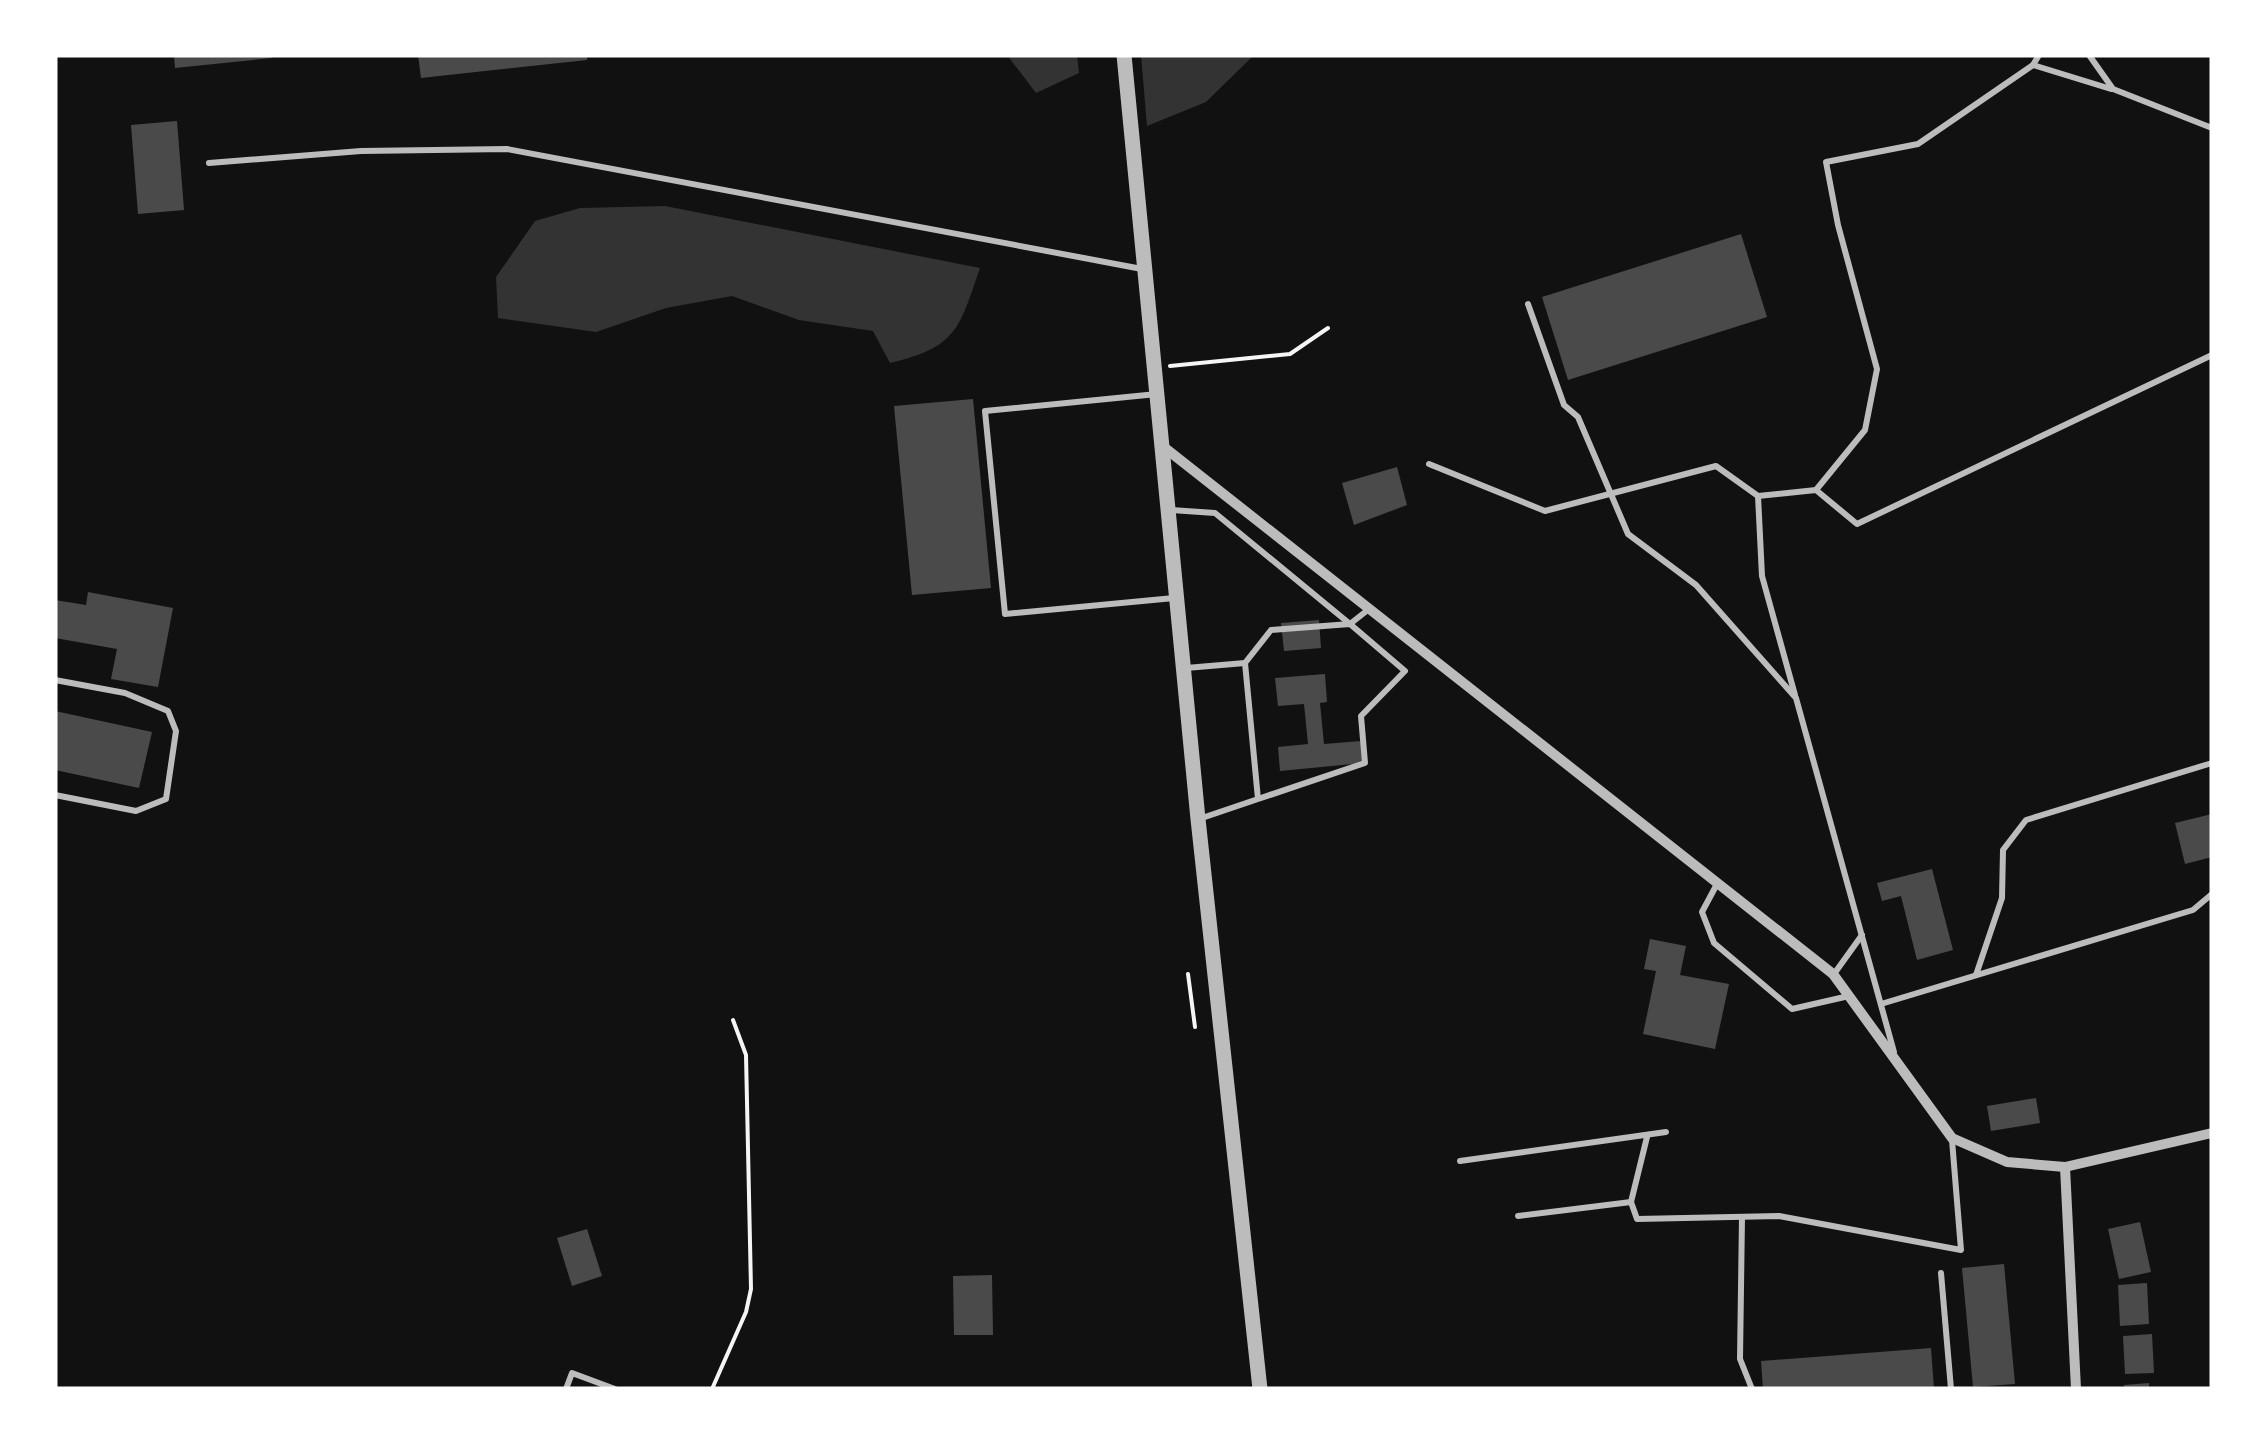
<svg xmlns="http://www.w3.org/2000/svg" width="2267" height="1444" font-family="'Sofia Sans Condensed',sans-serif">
	<rect width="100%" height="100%" fill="#111"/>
	<g fill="#333">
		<path d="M1007,55H1077L1079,73L1036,93Z"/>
		<path d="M1141,55H1254L1206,102L1147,126Z"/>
		<path d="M665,206L980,268C959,328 958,347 890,363L873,331L799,320L732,296L666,308L596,332L498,318L496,277L535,221L580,208Z"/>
	</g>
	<g fill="#4a4a4a">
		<path d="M174,55H272V58L175,68Z"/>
		<path d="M418,55H587V60L421,78Z"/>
		<path d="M177,121L184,210L138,214L131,125Z"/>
		<path d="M1741,234L1767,317L1568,380L1542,297Z"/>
		<path d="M973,399L991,588L912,595L894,406Z"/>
		<path d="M1397,467L1407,505L1354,525L1342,483Z"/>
		<path d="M88,592L173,608L158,687L111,679L117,649L55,638V600L86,605Z"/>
		<path d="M1319,620L1321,648L1284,651L1281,623Z"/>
		<path d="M1325,674L1327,702L1320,703L1324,744L1361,741L1363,763L1280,771L1278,747L1308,744L1304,704L1278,706L1275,678Z"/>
		<path d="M55,711L152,732L139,788L55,770Z"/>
		<path d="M2212,814V857L2185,864L2175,823Z"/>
		<path d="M1932,869L1953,950L1917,960L1901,896L1882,901L1877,883Z"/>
		<path d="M1650,939L1686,946L1680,975L1729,984L1715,1049L1643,1034L1656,971L1644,969Z"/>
		<path d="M2036,1098L2040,1123L1991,1131L1987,1106Z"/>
		<path d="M2140,1222L2151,1272L2119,1279L2108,1229Z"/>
		<path d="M587,1229L602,1276L572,1286L557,1238Z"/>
		<path d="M2004,1264L2015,1384L1973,1387L1962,1268Z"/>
		<path d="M992,1275L993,1335H954L953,1276Z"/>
		<path d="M2147,1283L2149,1324L2120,1326L2118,1285Z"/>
		<path d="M2152,1334L2154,1373L2125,1374L2123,1336Z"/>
		<path d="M1931,1348L1934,1389H1763L1761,1361Z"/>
		<path d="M2149,1383V1389H2124V1385Z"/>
	</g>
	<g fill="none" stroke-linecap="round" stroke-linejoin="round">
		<g stroke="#f5f5f5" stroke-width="4">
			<path d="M1170,366L1290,354L1328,328"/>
			<path d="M1188,974L1195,1027"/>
			<path d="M712,1389L746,1312L751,1289L746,1055L733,1020"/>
		</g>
		<g stroke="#bcbcbc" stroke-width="6">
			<path d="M2089,55L2113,89L2212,128"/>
			<path d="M2033,65L2111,89"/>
			<path d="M209,163L361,151L507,149L1142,269"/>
			<path d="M1528,304L1564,405L1578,417L1628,534L1696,585L1796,698L1894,1052"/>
			<path d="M1157,394L985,411L1005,614L1174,598"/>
			<path d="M1429,464L1545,511L1716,466L1758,496"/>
			<path d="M1816,490L1865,430L1877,369L1838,225L1826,162L1918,144L2033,65L2039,55"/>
			<path d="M1171,510L1215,513L1350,624L1369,609"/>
			<path d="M1186,668L1245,663"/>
			<path d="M55,680L125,693L168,711L176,731L166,799L136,811L55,795"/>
			<path d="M1795,695L1762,576L1758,496L1816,490L1857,524L2212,355"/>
			<path d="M1199,819L1258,799L1245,663L1271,630L1350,624L1405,671L1361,716L1365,763L1258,799"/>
			<path d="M1717,884L1702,912L1714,943L1792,1009L1849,996"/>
			<path d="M1834,974L1862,935"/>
			<path d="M1976,975L2002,898L2003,850L2026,820L2212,763"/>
			<path d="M1881,1004L2193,910L2212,894"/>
			<path d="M1647,1137L1631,1202L1637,1219L1779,1216L1961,1250L1952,1140"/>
			<path d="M1460,1161L1666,1132"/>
			<path d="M1518,1216L1631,1202"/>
			<path d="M1742,1217L1740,1359L1752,1389"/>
			<path d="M1941,1273L1951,1389"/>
			<path d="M566,1389L572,1373L615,1389"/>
		</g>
		<g stroke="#bcbcbc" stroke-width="10">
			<path d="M1165,448L1833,974L1952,1138L2007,1162L2065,1167L2212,1133"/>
			<path d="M2065,1167L2076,1389"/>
		</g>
		<path stroke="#bcbcbc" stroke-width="15" d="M1124,55L1198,819L1260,1389"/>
	</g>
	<rect width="2267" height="1444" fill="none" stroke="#ffffff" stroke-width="115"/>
</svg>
